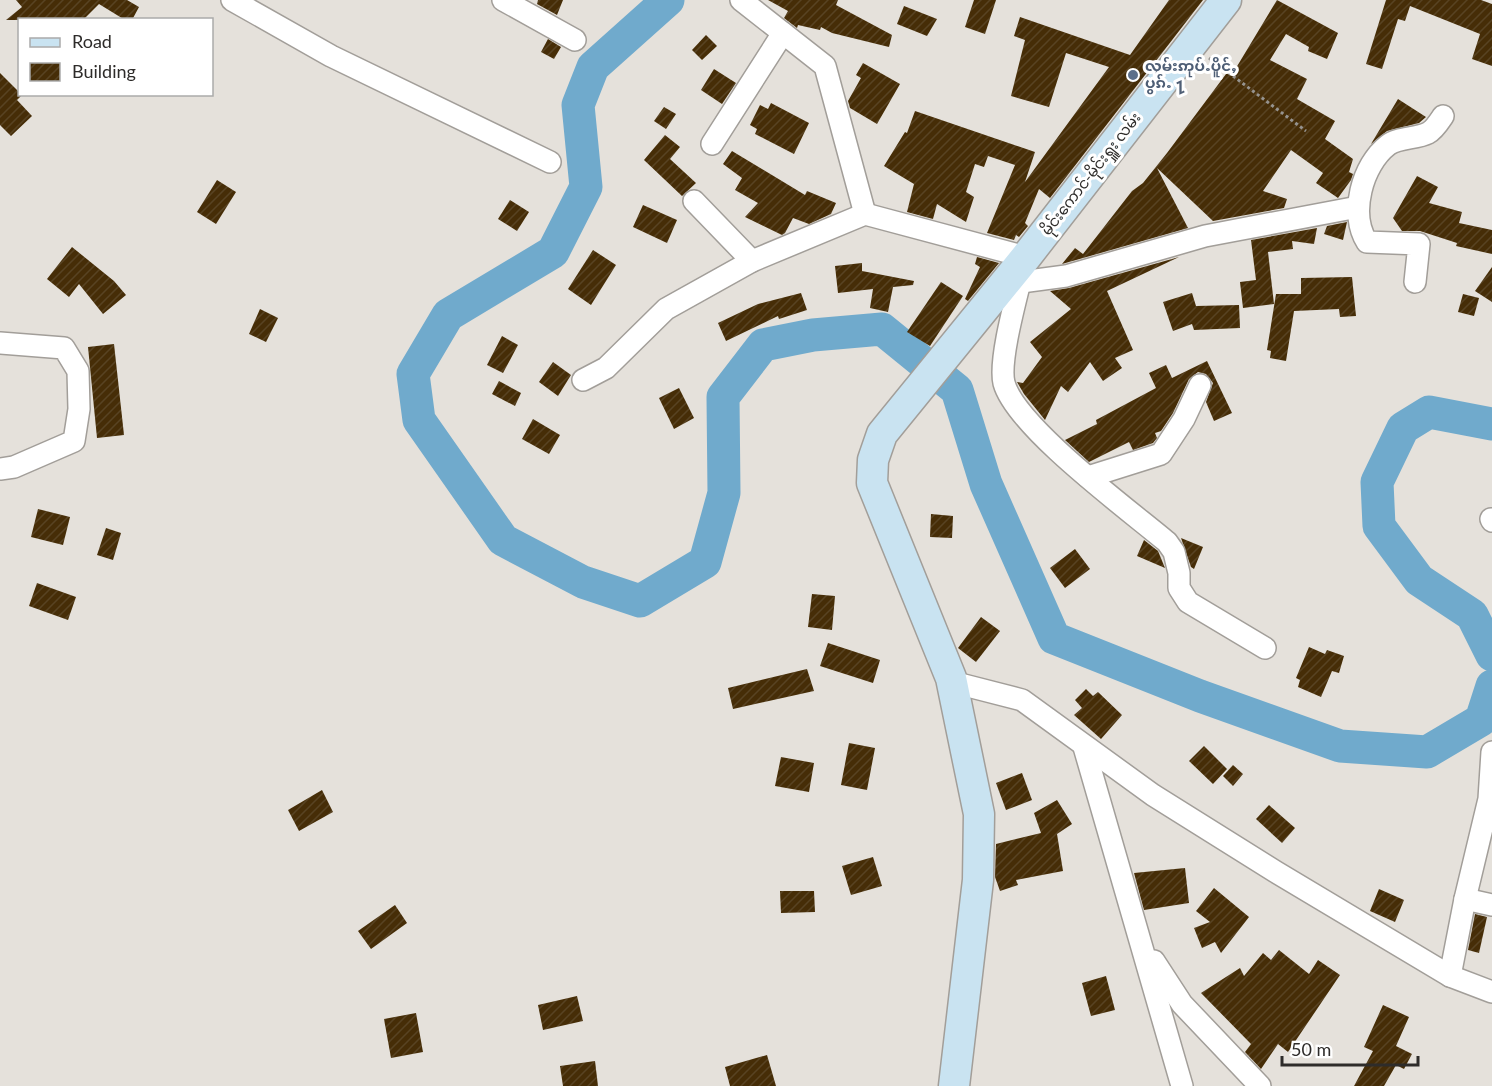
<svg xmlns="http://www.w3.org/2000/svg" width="1492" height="1086" font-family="Lato,'Noto Sans Myanmar',sans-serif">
	<defs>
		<pattern id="building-hatch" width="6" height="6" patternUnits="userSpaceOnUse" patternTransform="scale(1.5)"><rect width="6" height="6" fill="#462d07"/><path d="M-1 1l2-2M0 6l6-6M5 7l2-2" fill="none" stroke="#584323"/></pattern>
	</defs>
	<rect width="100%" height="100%" fill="#e5e1db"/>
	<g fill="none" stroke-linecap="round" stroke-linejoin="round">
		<g stroke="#70aacc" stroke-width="33">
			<path d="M668,0L593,67L578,105L586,187L553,252L448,315L413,374L419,420L503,540L583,582L640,601L705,562L724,493L723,397L763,345L813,335L882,329L957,390L986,484L1054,638L1200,696L1340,746L1427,752L1481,720L1492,686"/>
			<path d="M1492,424L1429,412L1403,428L1377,482L1379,526L1419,580L1472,615L1492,655"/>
		</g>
	</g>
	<g fill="url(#building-hatch)">
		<path d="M16,0H127L139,7L132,20H125L99,4L83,20H6L22,7Z"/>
		<path d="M538,0H563L557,15L537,4Z"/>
		<path d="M768,0H838L836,5L892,35L889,47L832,33L821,27L820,30L798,25L797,28L784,18L788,11Z"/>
		<path d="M974,0H996L985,34L965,27Z"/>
		<path d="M1169,0H1203L1050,198L1039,189L1025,223L1028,226L1019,237L1016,235L1014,240L987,233L1015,165L988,156L984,167L975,164L966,192L974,197L966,222L937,204L933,219L907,212L914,184L884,166L905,132L907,133L915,111L1035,152L1025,182L1109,67L1066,53L1049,107L1011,96L1025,40L1014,36L1020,17L1130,55Z"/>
		<path d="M1277,0L1338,33L1327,59L1308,51L1309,47L1286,34L1270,60L1307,79L1297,99L1335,121L1325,139L1353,159L1349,172L1353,174L1351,180L1338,198L1316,183L1323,173L1291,150L1263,191L1287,199L1284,208L1213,221L1157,168L1188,228L1062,264L1075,248L1083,254L1132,191L1143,183L1167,153L1229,70L1233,73Z"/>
		<path d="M1386,0H1481L1492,4V66L1472,59L1480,34L1410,6L1405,21L1398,19L1382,69L1366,64Z"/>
		<path d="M904,6L937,19L927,36L897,24Z"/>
		<path d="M706,35L717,46L702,60L692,50Z"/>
		<path d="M548,39L561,47L554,59L541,52Z"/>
		<path d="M863,63L900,84L877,124L850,108L848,101L861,78L856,75Z"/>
		<path d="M714,69L736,83L722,104L701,90Z"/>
		<path d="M0,73L22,95L17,100L32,116L11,136L0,125Z"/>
		<path d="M1398,99L1426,117L1419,123L1387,131L1371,144Z"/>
		<path d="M771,103L809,123L794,154L755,134L757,129L750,125L760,105L768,109Z"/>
		<path d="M664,107L676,114L666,129L654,121Z"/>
		<path d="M665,135L680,147L670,159L696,183L682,196L644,160Z"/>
		<path d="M732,151L805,195L807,191L836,203L831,214L809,224L793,218L785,233L782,235L745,217L758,203L735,190L742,178L723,164Z"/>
		<path d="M1417,176L1438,187L1429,203L1462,212L1459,223L1492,230V254L1456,246L1457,243L1420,231H1402L1393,218Z"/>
		<path d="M217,180L236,192L216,224L197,212Z"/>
		<path d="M510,200L529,212L517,231L498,219Z"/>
		<path d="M643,205L677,220L667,243L633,227Z"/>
		<path d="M1347,222L1343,240L1324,234L1327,226Z"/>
		<path d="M1317,228L1314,244L1292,241L1293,249L1268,252L1274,304L1243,308L1240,282L1256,280L1251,240Z"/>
		<path d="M72,247L114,281L126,295L103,314L79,284L69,297L47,279Z"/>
		<path d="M593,250L616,265L591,305L568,289Z"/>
		<path d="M977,257L999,263L968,301L965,299L980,267L975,264Z"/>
		<path d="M1179,257L1107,291L1133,350L1115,358L1122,368L1103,381L1090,362L1068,392L1061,386L1045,420L1024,394L1017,382L1023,383L1042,357L1030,342L1071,309L1050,291L1069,288Z"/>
		<path d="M862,263V271L914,281L913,285L893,287L888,312L870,308L873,289L838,293L835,266Z"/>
		<path d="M1492,267V302L1475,291Z"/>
		<path d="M1352,277L1356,316L1340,317L1339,309L1294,311L1286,361L1270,358L1271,351L1267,350L1276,294H1301V278Z"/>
		<path d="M941,282L963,296L930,346L907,332Z"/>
		<path d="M801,293L807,310L779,319L778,316L726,341L718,323L758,304Z"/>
		<path d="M1192,293L1196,306L1239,305L1240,328L1194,330L1192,324L1173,331L1163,302Z"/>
		<path d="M1463,294L1479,298L1474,316L1458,312Z"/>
		<path d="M260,309L278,318L266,342L249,334Z"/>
		<path d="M502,336L518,345L503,373L487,365Z"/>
		<path d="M114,344L124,435L97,438L88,347Z"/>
		<path d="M1207,361L1232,413L1214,421L1206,402L1213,383L1206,374L1198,372L1189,379L1173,413L1161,431L1155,433L1157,438L1153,443L1133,450L1129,442L1089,462L1065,440L1097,424L1096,420L1156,388L1149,373L1166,365L1172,378Z"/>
		<path d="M553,362L571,375L558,396L539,382Z"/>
		<path d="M499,381L521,393L515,406L492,394Z"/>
		<path d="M679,388L694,418L674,429L659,398Z"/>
		<path d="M533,419L560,435L549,454L522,439Z"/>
		<path d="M38,509L70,517L63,545L31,537Z"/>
		<path d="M931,514L953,516L952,538L930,537Z"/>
		<path d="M106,528L121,533L113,560L97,555Z"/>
		<path d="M1181,538L1203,547L1194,569L1191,567Z"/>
		<path d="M1144,540L1158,551L1165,568L1137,556Z"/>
		<path d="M1075,549L1090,569L1065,588L1050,568Z"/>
		<path d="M37,583L76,597L68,620L29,606Z"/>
		<path d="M812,594L835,596L832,630L808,627Z"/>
		<path d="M981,617L1000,631L976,662L958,648Z"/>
		<path d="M828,643L880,660L873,683L820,666Z"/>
		<path d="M1309,647L1325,654L1327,650L1344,656L1339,673L1332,671L1321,697L1298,687L1300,680L1296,678Z"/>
		<path d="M807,669L814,691L733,709L728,688Z"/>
		<path d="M1086,689L1093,696L1098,692L1122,715L1101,739L1074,715L1082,708L1075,700Z"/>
		<path d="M849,743L875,748L867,790L841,785Z"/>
		<path d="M1204,746L1227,769L1213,784L1189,761Z"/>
		<path d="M781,757L814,763L809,792L775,786Z"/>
		<path d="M1233,765L1243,774L1233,786L1223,776Z"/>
		<path d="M1022,773L1032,800L1006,810L996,783Z"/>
		<path d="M322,790L333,812L299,831L288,810Z"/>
		<path d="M1057,800L1072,824L1057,834L1063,871L1016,880L1018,885L1000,891L995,877L996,844L1041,833L1034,813Z"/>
		<path d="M1269,805L1295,828L1282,843L1256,819Z"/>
		<path d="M873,857L882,886L851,895L842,866Z"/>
		<path d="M1185,868L1189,903L1144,910L1134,873Z"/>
		<path d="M1214,888L1249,917L1221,953L1215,942L1202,948L1194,928L1210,922L1196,911Z"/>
		<path d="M1379,889L1404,900L1395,922L1370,911Z"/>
		<path d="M780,891H814L815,912L781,913Z"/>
		<path d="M395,905L407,923L371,949L358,931Z"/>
		<path d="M1475,914L1487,917L1479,953L1468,950Z"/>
		<path d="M1279,950L1309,974L1318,960L1340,975L1288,1052L1278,1044L1261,1069L1245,1052L1251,1044L1201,993L1240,968L1244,976L1263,953L1271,960Z"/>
		<path d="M1106,976L1115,1010L1091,1016L1082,983Z"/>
		<path d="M577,996L583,1021L543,1030L538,1005Z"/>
		<path d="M1383,1005L1409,1017L1396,1046L1412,1054L1404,1069L1396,1065L1384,1086H1354L1373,1051L1364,1047Z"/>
		<path d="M416,1013L423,1052L391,1058L384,1019Z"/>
		<path d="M767,1055L776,1086H730L725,1067Z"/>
		<path d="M595,1061L598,1086H563L560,1066Z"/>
	</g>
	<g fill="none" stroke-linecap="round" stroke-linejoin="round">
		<g stroke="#a29e99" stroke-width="24">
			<g id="street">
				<path d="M232,0L331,56L550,162"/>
				<path d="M503,0L575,40"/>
				<path d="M741,0L825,66L865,214"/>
				<path d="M712,144L783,33"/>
				<path d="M694,201L752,261"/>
				<path d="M1021,282L1066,276L1205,236L1358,207"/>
				<path d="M1415,282L1419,244L1367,242C1349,214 1362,165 1388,145C1398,137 1416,139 1428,133C1434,130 1439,122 1443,116"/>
				<path d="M0,343L64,348L78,371L79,409L74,441L14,467L0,469"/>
				<path d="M583,380L606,368L666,309L752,261L865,214L1026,257C1020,285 998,358 1004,383C1016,427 1129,510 1167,542L1174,552L1179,573V588L1188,602L1265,648"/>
				<path d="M1088,477L1161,454L1184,419L1200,385"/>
				<path d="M1491,519L1492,521"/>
				<path d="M951,678L960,684L1022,700L1153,795L1276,872L1450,976L1492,992"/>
				<path d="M1084,747L1182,1086"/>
				<path d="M1465,899L1492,905"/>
				<path d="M1154,961L1182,1004L1260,1086"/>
				<path d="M1450,976L1465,899L1489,799L1492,752"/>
			</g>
		</g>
		<g stroke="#a29e99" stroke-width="33">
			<path id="secondary" d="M954,1086L978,880L979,814L951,678L872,483L873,460L882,434L1026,257L1226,0"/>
		</g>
		<path stroke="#96938f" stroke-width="3" stroke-dasharray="3 3" stroke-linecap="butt" d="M1209,58L1306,131"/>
		<use href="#street" stroke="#fff" stroke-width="21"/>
		<use href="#secondary" stroke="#c9e3f1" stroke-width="30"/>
	</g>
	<circle fill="#5c6f8a" stroke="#fff" stroke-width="2" cx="1133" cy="75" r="6"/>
	<g text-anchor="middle" stroke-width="6" stroke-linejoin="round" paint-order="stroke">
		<g font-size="15" font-weight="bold" fill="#4e5e75" stroke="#fff" text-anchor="start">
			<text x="1145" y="71">လုမ်းဢုပ်ႉပိူင်ႇ<tspan x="1145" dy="17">ပွၵ်ႉ ႑</tspan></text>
		</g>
		<g font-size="15" fill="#2e2c2a" stroke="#fff">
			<text transform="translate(1091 174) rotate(-52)" y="5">မိုင်းကောင်-မိုင်းရှူး လမ်း</text>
		</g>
	</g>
	<rect x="18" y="18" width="195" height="78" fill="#ffffff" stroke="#ababaa" stroke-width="1.5"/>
	<rect x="30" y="38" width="30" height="9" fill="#c9e3f1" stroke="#ababaa" stroke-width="1.5"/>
	<text x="72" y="48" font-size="18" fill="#2e2c2a">Road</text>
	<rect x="30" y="63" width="30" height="18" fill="url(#building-hatch)" stroke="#ababaa" stroke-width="1.5"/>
	<text x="72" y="78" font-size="18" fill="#2e2c2a">Building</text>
	<path d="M1282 1056v9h136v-9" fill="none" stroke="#2e2c2a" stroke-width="3"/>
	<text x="1291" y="1056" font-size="18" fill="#2e2c2a" stroke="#ffffff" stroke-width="4.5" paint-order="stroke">50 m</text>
</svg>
